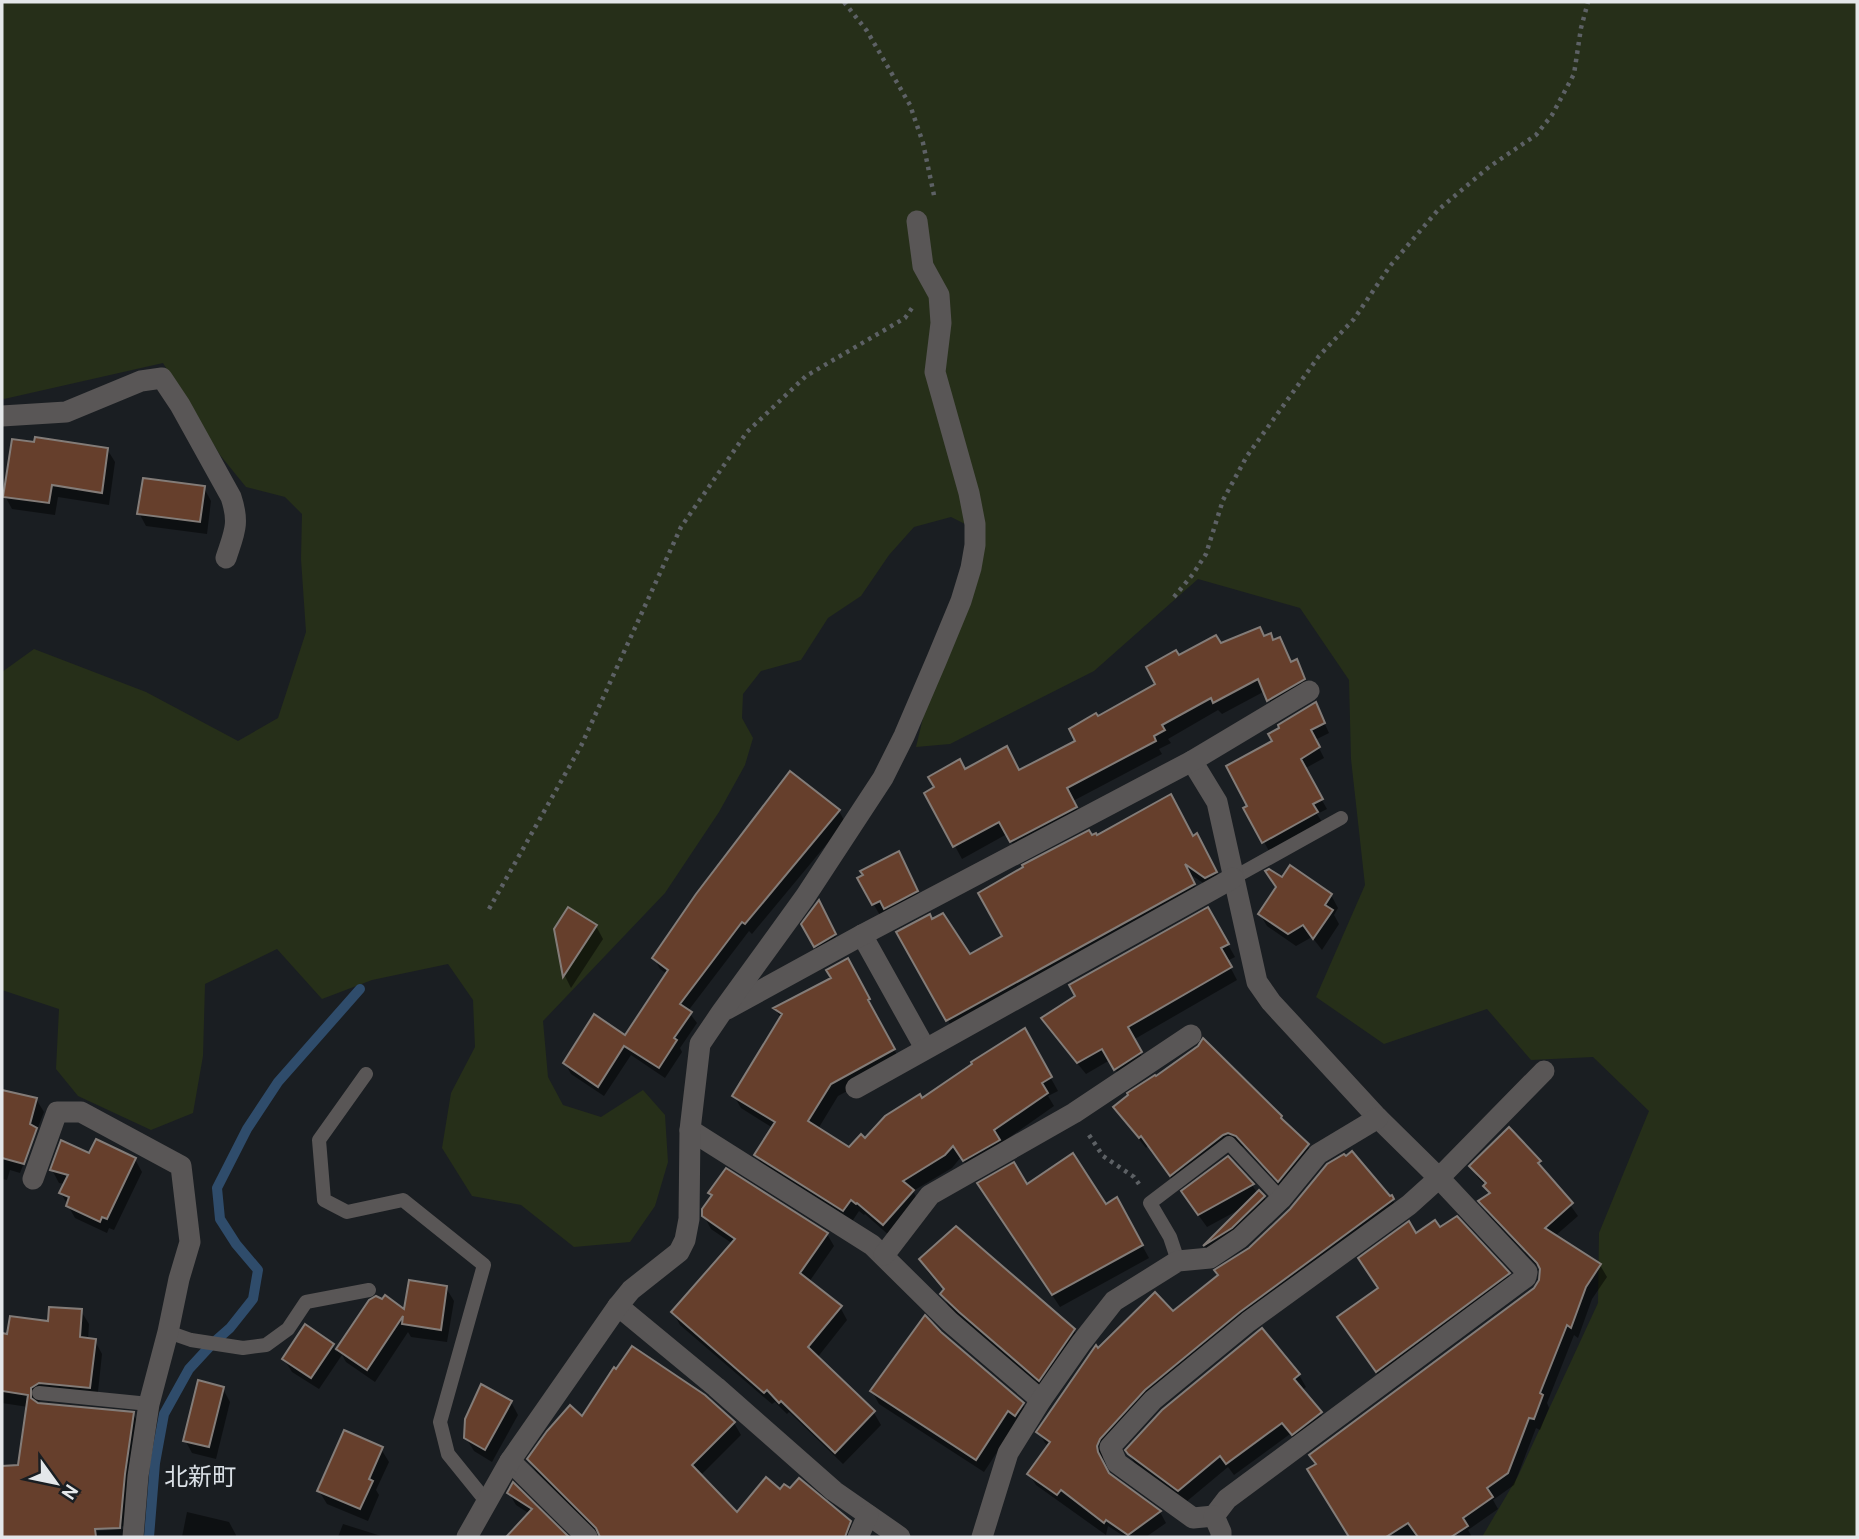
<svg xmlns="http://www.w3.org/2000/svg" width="1859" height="1539" font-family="Cabin,'Noto Sans JP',sans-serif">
	<rect width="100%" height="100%" fill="#1a1e22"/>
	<path fill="#262f19" d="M2,2H1857V1537H1482L1518,1476L1598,1303L1599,1233L1649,1111L1593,1057L1531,1060L1487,1009L1384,1044L1316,997L1365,885L1351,759L1349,680L1300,608L1198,579L1094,671L950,744L916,747L929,693L985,534L951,517L914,527L889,555L861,596L828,618L801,660L761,671L743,694L742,718L753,738L745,765L719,812L665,893L543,1021L548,1077L563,1105L601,1117L643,1090L665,1115L668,1162L655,1206L630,1242L574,1247L521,1205L472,1196L442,1148L451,1093L475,1047L473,1000L448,964L372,980L322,999L277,949L205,984L203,1056L193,1113L151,1130L78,1096L56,1069L59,1009L2,990V672L34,649L146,692L238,741L278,718L306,632L301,559L302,514L285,497L246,487L220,455L163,363L4,399L2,397Z"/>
	<g fill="#0007">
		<path d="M107,449L115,462L109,505L58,497L55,515L12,509L5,496Z"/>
		<path d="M204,488L211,501L207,534L146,526L139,513Z"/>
		<path d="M1264,638L1274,642L1291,663L1296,661L1311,692L1276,712L1265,691L1222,714L1218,710L1168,739L1171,743L1159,749L1162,754L1073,801L1083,820L1019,854L1007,834L962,859L926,793L965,771L1019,772L1078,741L1097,718L1158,685L1178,658L1220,646Z"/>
		<path d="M1320,714L1329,733L1315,740L1324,758L1304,769L1327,809L1317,814L1322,822L1269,851L1246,809L1250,807L1275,742Z"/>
		<path d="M790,773L839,811L845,822L752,934L749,931L688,1011L697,1023L680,1048L682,1052L665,1078L631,1055L604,1096L571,1074L565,1063L625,1037L667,974L660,969L654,958Z"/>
		<path d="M1091,837L1193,838L1204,848L1223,885L1214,890L1188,873L1201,897L955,1033L899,932L970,957L1004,936Z"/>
		<path d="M905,866L924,904L881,917L859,879Z"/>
		<path d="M1282,880L1331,895L1338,908L1334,915L1339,924L1322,950L1312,937L1296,946L1267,926L1260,914Z"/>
		<path d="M819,903L838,941L818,951L804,924Z"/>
		<path d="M1208,909L1235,957L1227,961L1237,980L1133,1040L1147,1065L1123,1082L1110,1060L1086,1074L1050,1030L1043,1018Z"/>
		<path d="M596,926L603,939L571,988L565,976L556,930Z"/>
		<path d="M855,972L875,1012L874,1013L901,1062L838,1096L818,1129L850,1149L865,1140L1024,1030L1058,1091L1048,1096L1054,1106L1000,1144L972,1173L961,1157L952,1168L913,1191L920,1204L891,1237L865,1214L864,1215L859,1211L851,1223L764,1168L756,1155L773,1128L741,1108L734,1096L781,1019L775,1008Z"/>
		<path d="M2,1092L36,1099L44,1112L20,1173L10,1170L7,1180L2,1179Z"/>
		<path d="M1116,1107L1281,1117L1286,1125L1308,1146L1314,1157L1285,1192L1244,1147L1235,1144L1177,1186L1148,1146L1146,1148L1122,1118Z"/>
		<path d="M90,1155L135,1159L142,1172L114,1230L109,1228L107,1233L75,1218L61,1193L65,1184L59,1183L52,1170Z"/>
		<path d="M1228,1158L1252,1185L1258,1194L1264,1197L1271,1210L1211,1257L1205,1246L1244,1207L1207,1227L1191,1205Z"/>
		<path d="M1539,1162L1578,1216L1555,1236L1600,1265L1607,1277L1592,1299L1578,1338L1574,1335L1547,1403L1549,1408L1540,1430L1536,1428L1514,1485L1493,1500L1498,1509L1468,1530L1472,1537H1351L1310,1470L1535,1289L1540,1281L1541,1270L1487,1213L1481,1201L1490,1195L1486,1186L1478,1178L1471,1166Z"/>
		<path d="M1026,1186L1105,1206L1117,1200L1149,1258L1060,1307L987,1196Z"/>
		<path d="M710,1193L827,1234L834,1246L809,1282L840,1307L847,1320L817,1358L874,1413L881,1425L843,1464L789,1412L787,1414L775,1402L772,1404L680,1325L673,1312L733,1244L711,1229L704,1216L713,1197Z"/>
		<path d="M1391,1197L1399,1211L1246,1323L1103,1456V1464L1109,1475L1160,1512L1166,1523L1146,1537H1125L1108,1526L1106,1535L1036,1485L1029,1474L1049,1447L1045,1443L1039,1432L1099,1350L1173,1313Z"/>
		<path d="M1440,1230L1508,1274L1515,1286L1384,1383L1339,1318L1379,1289L1416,1235Z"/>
		<path d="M921,1259L1074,1330L1081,1343L1046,1392L968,1325L949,1307L942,1294L944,1291L928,1272Z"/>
		<path d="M446,1288L454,1301L447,1342L411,1337L408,1332L375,1382L346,1362L342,1355L319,1389L292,1372L284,1359L332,1345L336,1352L370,1301L406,1312Z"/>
		<path d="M81,1311L89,1324L88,1340L95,1341L102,1354L97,1401L47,1396L34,1404L133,1414L141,1427L128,1526L2,1534V1468L19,1467L28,1407L2,1403V1335L9,1336L50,1323Z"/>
		<path d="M1299,1375L1306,1387L1301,1391L1320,1413L1327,1425L1300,1446L1290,1434L1234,1475L1228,1467L1186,1502L1137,1467L1129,1454Z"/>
		<path d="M223,1389L230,1402L216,1459L192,1453L185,1440Z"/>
		<path d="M872,1391L1023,1404L1030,1417L1016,1423L984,1472L879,1404Z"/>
		<path d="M511,1402L518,1415L492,1462L474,1451L466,1438Z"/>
		<path d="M582,1418L734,1423L741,1435L700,1476L737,1514L781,1491L849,1522L857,1535L856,1537H601L536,1472L529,1460Z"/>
		<path d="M381,1449L389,1462L376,1490L379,1495L368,1521L327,1504L319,1491Z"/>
		<path d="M513,1485L566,1537H508L530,1514L516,1505L509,1493Z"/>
		<path d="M187,1512L229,1522L236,1535V1537H182Z"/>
		<path d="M343,1524L381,1536L382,1537H338Z"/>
		<path d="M128,1529L127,1537H2Z"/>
	</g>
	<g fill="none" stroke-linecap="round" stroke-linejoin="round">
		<path stroke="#2f4c6b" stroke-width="10" d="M149,1537L155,1463L164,1414L189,1369L213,1343L230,1328L253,1299L258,1270L236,1244L220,1219L217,1188L247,1129L278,1082L360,989"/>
	</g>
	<g fill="#663f2c" stroke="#837c78" stroke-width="2">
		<path d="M35,437L108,448L102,493L52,485L49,503L3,497L12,439L34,442Z"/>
		<path d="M143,478L205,486L200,522L137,514Z"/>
		<path d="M1260,627L1264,636L1271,633L1273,640L1280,637L1291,662L1297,659L1305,679L1267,701L1258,679L1213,703L1211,698L1162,725L1165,730L1154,736L1156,741L1067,788L1077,807L1010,842L999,822L953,847L924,793L934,787L928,777L960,759L965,769L1007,746L1019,770L1075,741L1069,729L1096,713L1098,716L1155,684L1146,667L1176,650L1179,655L1216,635L1221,643Z"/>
		<path d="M1316,702L1325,723L1311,730L1320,747L1301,759L1323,799L1313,804L1318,812L1262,843L1243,808L1247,806L1226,766L1272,741L1268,734L1279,728L1278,725Z"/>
		<path d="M790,771L840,810L745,924L742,922L680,1004L692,1012L674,1038L677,1040L659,1068L624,1046L598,1087L563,1063L594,1014L625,1035L668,970L652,958L696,894Z"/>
		<path d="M1171,794L1193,836L1197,833L1217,872L1205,878L1185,864L1195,884L946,1021L896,932L930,914L932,919L943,913L970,954L1002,936L978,893L1023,867L1022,865L1089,830L1092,835L1096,833L1097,835Z"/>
		<path d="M899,851L918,891L884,909L880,901L872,905L857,878L863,875L860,871Z"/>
		<path d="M1290,865L1332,894L1325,905L1333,910L1313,939L1303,925L1288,934L1258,914L1276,887L1265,871L1269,869L1282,877Z"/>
		<path d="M819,900L836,934L814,947L801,924Z"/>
		<path d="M568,907L597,925L563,977L554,929Z"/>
		<path d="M1208,907L1229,944L1221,948L1232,967L1128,1027L1142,1052L1114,1070L1102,1049L1077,1063L1041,1018L1075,996L1069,985Z"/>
		<path d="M848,958L870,999L868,1000L895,1049L831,1084L808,1121L849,1147L861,1134L865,1138L885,1116L920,1094L922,1098L972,1064L971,1062L1025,1028L1052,1077L1042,1083L1048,1093L994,1130L1000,1140L963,1161L953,1146L945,1155L903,1181L914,1190L883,1225L857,1203L856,1204L851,1200L843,1211L754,1155L775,1122L732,1096L782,1014L773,1008L831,978L826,970Z"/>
		<path d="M1203,1038L1282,1116L1281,1118L1309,1144L1278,1182L1236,1136L1228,1133L1223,1135L1170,1176L1141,1136L1139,1138L1113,1107L1128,1095L1127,1093L1155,1075L1156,1076L1198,1046Z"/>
		<path d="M2,1090L37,1098L30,1124L37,1128L24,1164L2,1158Z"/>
		<path d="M1509,1127L1541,1161L1538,1163L1573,1203L1545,1228L1601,1264L1586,1287L1571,1328L1567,1325L1540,1393L1543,1395L1534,1419L1529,1418L1508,1473L1487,1488L1493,1497L1463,1518L1468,1526L1451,1537H1418L1408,1523L1386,1537H1349L1307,1469L1316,1464L1309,1455L1534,1288L1539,1280L1540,1269L1537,1263L1478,1201L1490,1193L1483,1186L1486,1183L1469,1166Z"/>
		<path d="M96,1139L136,1158L107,1219L102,1217L100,1222L66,1206L69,1197L59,1193L68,1175L50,1170L61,1140L89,1153Z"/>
		<path d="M1352,1151L1390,1196L1392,1195L1394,1199L1240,1312L1145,1390L1100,1439L1097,1446L1098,1452L1109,1473L1161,1511L1128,1535L1106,1520L1104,1523L1061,1490L1057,1495L1027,1474L1050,1442L1036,1432L1096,1345L1098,1348L1155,1292L1173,1311L1218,1275L1214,1270L1249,1248L1290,1209L1327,1164L1344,1154L1346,1156Z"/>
		<path d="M1073,1153L1106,1204L1117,1197L1143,1245L1052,1295L977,1183L1014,1162L1027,1184Z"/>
		<path d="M1228,1156L1254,1184L1198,1215L1181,1191Z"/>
		<path d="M726,1168L828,1233L800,1273L842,1306L808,1347L875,1411L835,1453L781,1401L779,1403L767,1390L764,1393L671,1312L735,1239L702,1216V1209L712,1195L708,1193Z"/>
		<path d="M1259,1190L1265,1196L1232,1228L1203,1246Z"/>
		<path d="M1457,1216L1510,1273L1376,1372L1337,1317L1378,1288L1358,1258L1409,1221L1416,1233L1435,1220L1440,1227Z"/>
		<path d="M956,1226L1075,1329L1039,1381L959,1312L940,1294L944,1289L919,1259Z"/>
		<path d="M409,1280L447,1286L441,1330L402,1324L403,1316L367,1370L336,1349L369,1300L376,1296L382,1299L385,1295L404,1309Z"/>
		<path d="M49,1307L82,1309L80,1337L96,1339L90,1388L39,1383L31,1388V1398L38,1403L134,1412L125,1474L120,1528L95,1529L96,1537H2V1466L18,1465L28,1395L2,1391V1333L7,1334L10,1316L48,1321Z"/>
		<path d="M925,1315L941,1332L1024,1403L1015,1416L1008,1411L976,1460L870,1391Z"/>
		<path d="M305,1324L334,1344L311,1378L282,1359Z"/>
		<path d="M1262,1328L1300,1374L1294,1379L1322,1412L1292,1435L1282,1423L1226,1464L1220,1456L1178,1491L1128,1454L1125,1450L1162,1410Z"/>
		<path d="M632,1346L705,1395L735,1422L692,1465L737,1512L766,1477L780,1489L784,1484L790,1488L799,1478L851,1521L845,1537H600L596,1528L527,1459L547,1431L570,1405L582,1416L614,1367L616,1369Z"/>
		<path d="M198,1380L224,1387L209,1447L183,1441Z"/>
		<path d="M481,1384L512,1401L485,1450L464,1438L465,1419Z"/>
		<path d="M344,1430L383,1447L369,1479L373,1481L360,1509L317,1491Z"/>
		<path d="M513,1482L569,1537H506L532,1509L507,1493Z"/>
	</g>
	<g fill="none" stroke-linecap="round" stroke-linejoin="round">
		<g stroke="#5d6165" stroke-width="4.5" stroke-dasharray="3.5 5" stroke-linecap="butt">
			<path d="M844,2L867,31L910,105L923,143L935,200"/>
			<path d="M1174,597L1193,574L1206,554L1223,500L1247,456L1319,356L1354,319L1390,266L1438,210L1489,167L1536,135L1552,115L1574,74L1581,28L1588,2"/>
			<path d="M489,909L581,746L681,527L747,432L806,376L905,318L912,308"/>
			<path d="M1089,1135L1103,1156L1134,1177L1139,1184"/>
		</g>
		<g stroke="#595656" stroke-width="14">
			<path d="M1233,878L1341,818"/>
			<path d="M366,1074L319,1140L324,1200L347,1212L403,1200L484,1265L440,1422L448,1454L486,1501"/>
			<path d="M1178,1261L1170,1237L1150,1203L1229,1143L1281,1199"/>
			<path d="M168,1332L191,1340L243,1348L266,1345L288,1329L306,1302L369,1290"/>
			<path d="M39,1393L149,1404"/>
		</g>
		<g stroke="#595656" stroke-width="21">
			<path d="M2,416L66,412L141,381L162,378L180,405L231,497C240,524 234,533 226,558"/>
			<path d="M1192,761L1217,802L1257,982L1271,1002L1378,1118L1439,1178L1527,1272L1526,1277L1227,1499L1214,1516L1193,1518L1117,1463L1110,1447L1153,1400L1248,1322L1409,1205L1439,1178L1544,1071"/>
			<path d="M862,935L925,1048"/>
			<path d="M727,1009L862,935L1192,761L1309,691"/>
			<path d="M856,1088L1233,878"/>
			<path d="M690,1130L872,1245L950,1322L1041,1400"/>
			<path d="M33,1179L57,1112H81L181,1166L190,1242L179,1279L168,1332L149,1404L138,1476L133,1537"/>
			<path d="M884,1255L930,1195L1074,1113L1191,1035"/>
			<path d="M618,1306L716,1387L834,1491L900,1537"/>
			<path d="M510,1461L587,1537"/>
			<path d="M1214,1516L1221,1532V1537"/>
			<path d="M467,1537L510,1461L618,1306L631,1290L679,1252L685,1240L689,1219L690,1130L700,1044L721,1013L805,897L883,778L904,736L937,659L961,601L971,568L975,545V524L969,493L935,372L941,323L939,295L923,266L917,221"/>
			<path d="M858,1537L868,1515"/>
			<path d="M982,1537L1008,1453L1041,1400L1081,1343L1114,1301L1178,1261L1210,1258L1240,1238L1281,1199L1318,1154L1378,1118"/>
		</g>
	</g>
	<g text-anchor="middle" stroke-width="5" stroke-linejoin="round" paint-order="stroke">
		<g font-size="24" fill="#dae0e6" stroke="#1a1e22">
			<text x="200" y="1485">北新町</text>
		</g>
	</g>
	<rect width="1859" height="1539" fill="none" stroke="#e4e7ea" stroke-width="7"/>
	<g transform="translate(56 1483) rotate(123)" stroke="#1a1e22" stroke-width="5" paint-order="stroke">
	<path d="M0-5L12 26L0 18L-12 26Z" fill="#e4e7ea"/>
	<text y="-10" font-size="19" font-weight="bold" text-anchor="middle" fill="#e4e7ea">N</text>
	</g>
</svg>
